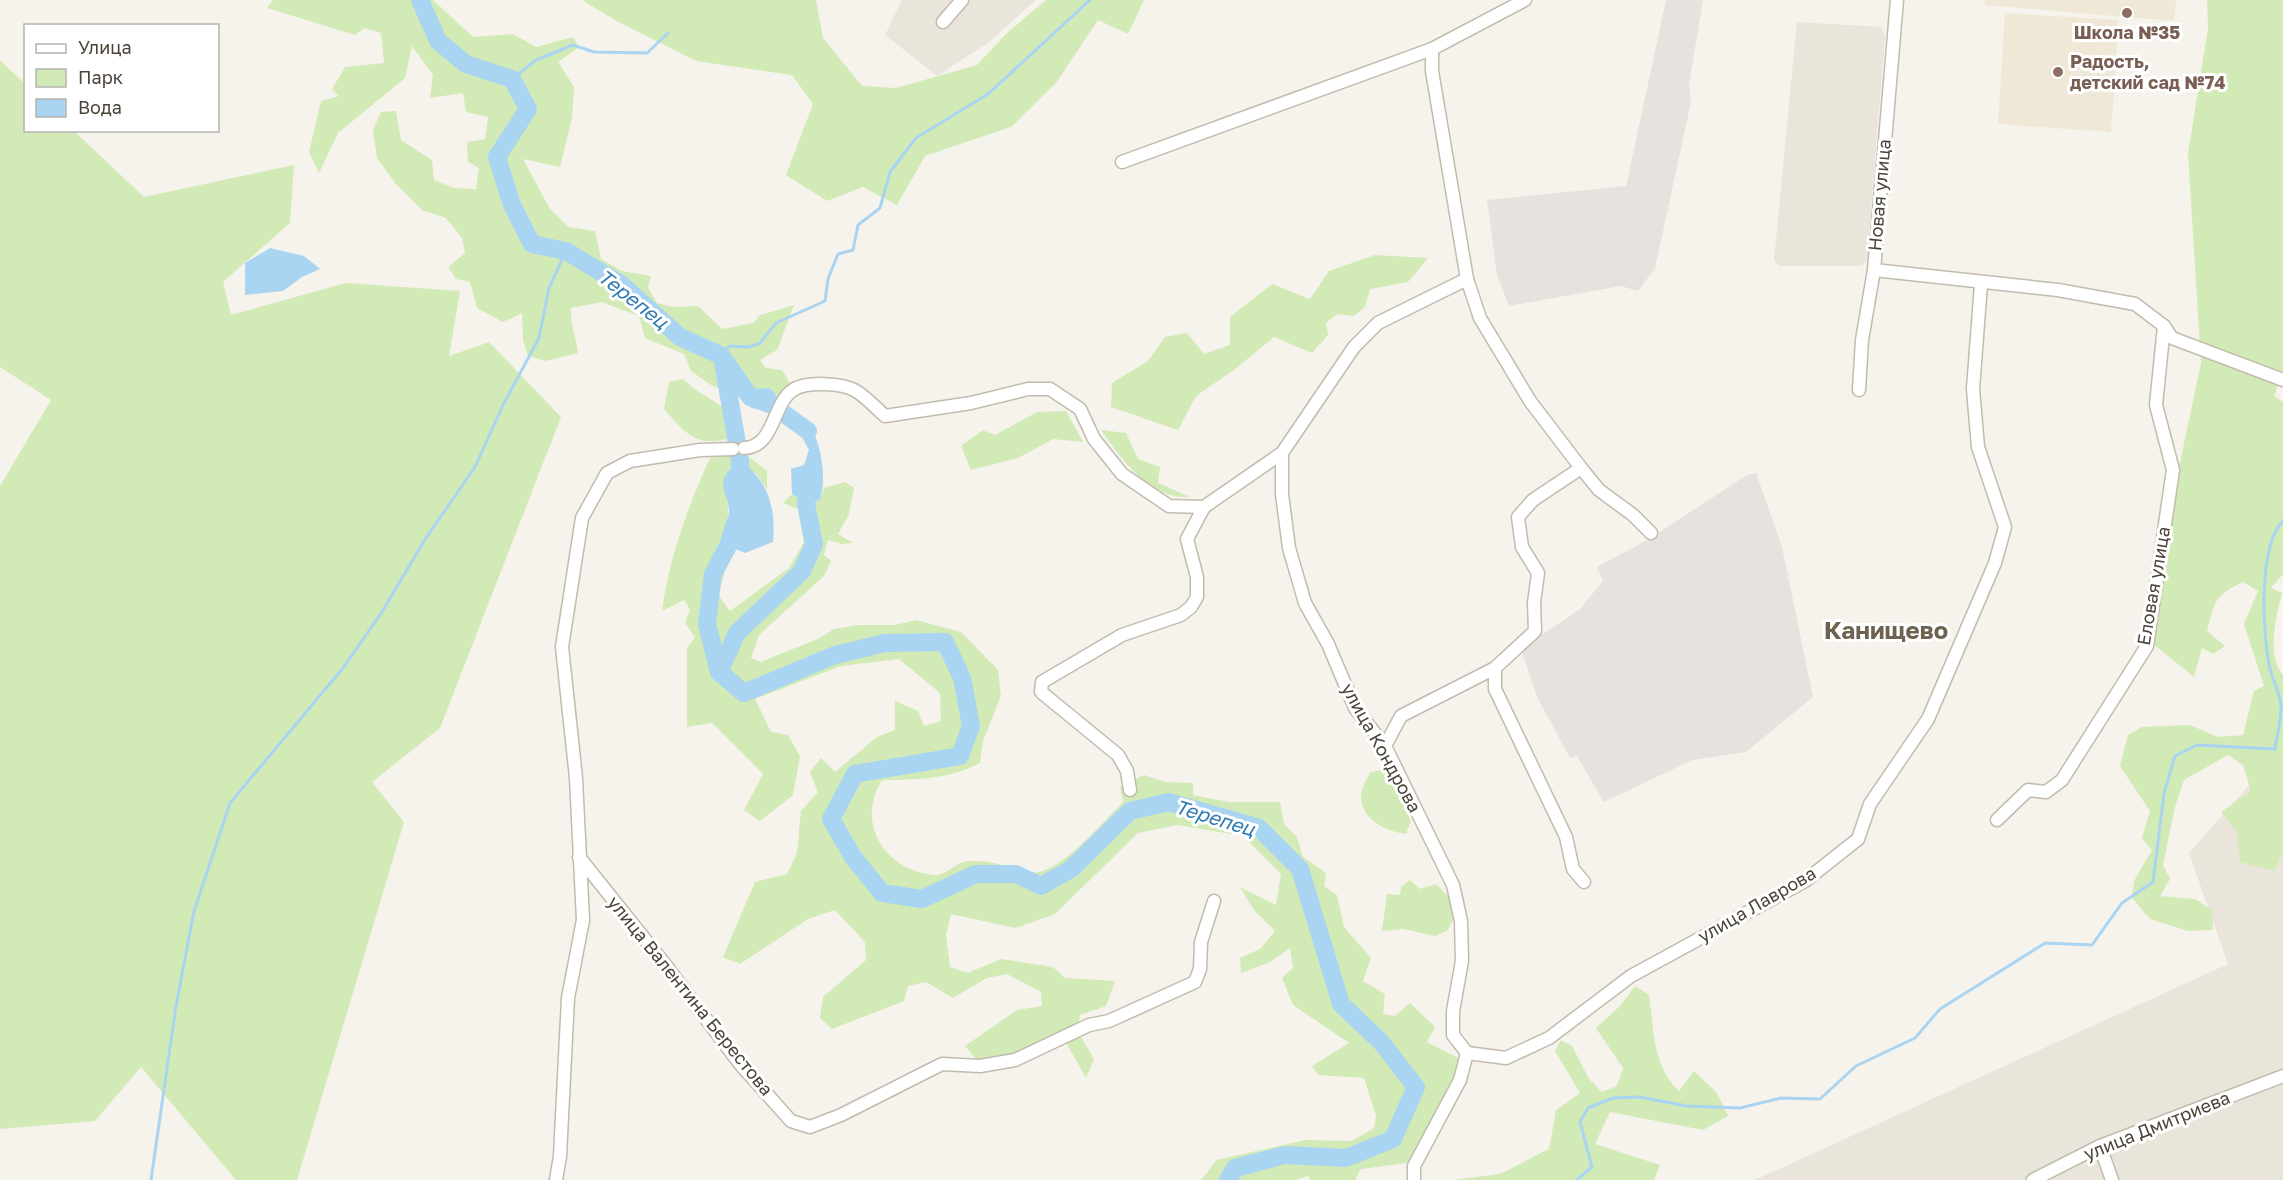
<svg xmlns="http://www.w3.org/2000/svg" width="2283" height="1180" font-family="'Golos Text',sans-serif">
	<rect width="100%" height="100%" fill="#f6f3ec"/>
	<g fill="#eae5da">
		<path d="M902,0H1036L989,42L937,76L885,35Z"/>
		<path d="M1797,22L1881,27L1885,36L1867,260L1862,266H1779L1774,260Z"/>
		<path d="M2283,747V1180H1755L2228,964L2189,853Z"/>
	</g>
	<g fill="#e6e2dd">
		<path d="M1666,0H1703L1689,83L1691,102L1655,268L1638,291L1621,286L1509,306L1497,275L1487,200L1626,186Z"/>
		<path d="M1756,473L1782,547L1813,697L1746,752L1692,760L1604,802L1577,756L1570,758L1537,697L1521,649L1580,609L1603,581L1597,567L1649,539L1747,475Z"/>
	</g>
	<g fill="#efe8d6">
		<path d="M1985,0H2176L2174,21L1985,5Z"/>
		<path d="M2005,13L2119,20L2111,132L1998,124Z"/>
	</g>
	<g fill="#d2eab5">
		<path d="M273,0H433L473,37L513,34L536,47L573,37L579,47L558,62L574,87L572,118L560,167L523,159L550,209L568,227L595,231L601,259L622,271L651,276L648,288L657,303L673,307L698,306L722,329L754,323L760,315L794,305L777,350L760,360L766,368L782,370L791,385L777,396L770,388L738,394L711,385L691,371L684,354L645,338L639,316L602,302L571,308C570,325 576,337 578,353L546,361L528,356L523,340L522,313L503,322L477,308L470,282L456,279L448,267L465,253L462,238L446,218L422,210L396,184L377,158L373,130L381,112L396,111L401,140L432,160L434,180L454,188L476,189L479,168L468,162L467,142L485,139L488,117L466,112L463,93L430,98L433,75L412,46L405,78L338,133L319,173L309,152L321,101L339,96L332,89L345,67L384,63L381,33L364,28L355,35L267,8Z"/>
		<path d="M582,0H816L823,38L862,86L896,88L977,65L1006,34L1046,0H1144L1128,34L1098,20L1056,83L1011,127L925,156L897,205L863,187L827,201L786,175L813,104L792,75L696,61L615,20Z"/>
		<path d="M2207,0H2283V370L2274,396L2283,402V574L2271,588L2282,593C2276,615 2266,657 2283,675V853L2274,871L2240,862L2237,831L2221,812L2251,791L2243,765L2228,755L2184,780L2175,807L2163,865L2170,879L2160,896L2195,899L2212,910L2213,930L2188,931L2150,919L2132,898L2134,881L2152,850L2142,838L2150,811L2120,766L2128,735L2142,727L2190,725L2218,737L2243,735L2254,691L2264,686L2244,624L2258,591L2243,582C2213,597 2216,599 2207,631L2225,646L2213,654L2202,648L2194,677L2152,643L2165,534L2201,363L2188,154L2208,28Z"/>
		<path d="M0,60L25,84L26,130L74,131L144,197L294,165L290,223L223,282L231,315L346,283L460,291L449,356L489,342L561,417L440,728L372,782L404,822L297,1180H236L141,1067L95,1121L0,1129V486L51,400L0,367Z"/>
		<path d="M1375,255L1428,258L1408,282L1370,289L1365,307L1354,316L1337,314L1326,323L1328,335L1312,353L1274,337L1234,370L1196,396L1178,430L1111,407L1112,383L1148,361L1165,337L1187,333L1204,354L1230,345V317L1272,284L1310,299L1329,271Z"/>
		<path d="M683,379L696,390L742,419L743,434C700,449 692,441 664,409L669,382Z"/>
		<path d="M1066,411L1083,442L1053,439L1018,458L971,470L961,446L983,430L995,435L1037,412Z"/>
		<path d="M1101,430L1126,433L1138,459L1160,467L1158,483L1190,497C1149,499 1123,461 1101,430Z"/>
		<path d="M731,454L748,456L767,471V489L756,473L724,479L729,516L724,533L730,555L718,595L730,611L789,568L804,542L798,509L783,503L792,494L806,504L820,500L824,488L845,482L854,488L849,514L838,534L853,543L842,544L828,540L824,555L831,561L824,576L759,635L751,658L761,662L820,638L834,629L859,625H895L916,620L961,632L998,670L1001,696L983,741L980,763C950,779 916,780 882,780C855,823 885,871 934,875C947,876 957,860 971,861C979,861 987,861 994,863C1009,866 1023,875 1039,872C1066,866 1103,822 1123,802L1120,787L1144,775L1165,782L1193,783V795L1229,802H1280L1284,824L1297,837L1303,857L1326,873L1324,886L1337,895L1344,927L1371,958L1363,981L1385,994L1383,1014L1395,1016L1410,1003L1435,1027L1427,1042L1458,1058L1451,1086L1407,1163L1361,1169L1355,1180H1311L1308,1176L1295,1180H1201L1217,1160L1305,1140L1352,1141L1374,1128L1376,1116L1364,1078L1318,1075L1312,1066L1349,1043L1293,1005L1282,978L1293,968L1290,948L1270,962L1241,973L1240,958L1260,949L1275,931L1254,910L1240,887L1276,905L1281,874L1243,836L1178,825L1138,833L1055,914L1015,928L951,914L946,935L950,967L968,973L1001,959L1053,967L1065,978L1115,981L1106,1006L1080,1015L1078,1032L1094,1059L1086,1078L1064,1039L999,1060L976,1059L965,1046L1017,1010L1042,1006L1041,992L1007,974L987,978L953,998L926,982L908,986L904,1001L832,1029L820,1018L823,997L866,960L865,942L835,910L808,919L740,964L723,957L755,882L787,874L797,853L801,811L818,792L810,772L821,758L835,772L877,737L895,730V701L918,711L924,726L941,721L940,693L899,659L841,666L755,699L771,732L788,735L800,756L793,795L760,821L744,810L763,774L712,723L687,727V648L695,637L685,623L690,610L684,600L662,611C669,557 688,507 710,458Z"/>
		<path d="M1388,769L1411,821L1406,834C1386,831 1360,820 1361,794C1362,787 1368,778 1370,772Z"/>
		<path d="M1410,880L1420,889L1436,884L1452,900L1454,918L1447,931L1435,936L1403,929L1382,931L1387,894L1400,895L1401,887Z"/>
		<path d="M1635,986L1649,995C1654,1030 1652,1065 1679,1091L1694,1071L1717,1093L1728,1116L1703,1130L1610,1112L1595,1144L1660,1165L1654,1180H1452L1500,1174L1549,1149L1556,1110L1580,1093L1555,1051L1561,1040L1572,1046L1589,1079L1602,1092L1617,1086L1623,1068L1596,1028L1620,1006Z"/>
	</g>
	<g fill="#a9d4f2">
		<path d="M270,248L304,256L320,269L302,277L283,291L245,295V263Z"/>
		<path d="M770,388L777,396L769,410L751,408L750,397L756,389Z"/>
		<path d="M791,417L806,418C820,439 828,476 820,500L806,504L792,494L791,469L804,465L809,450Z"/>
		<path d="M740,461C769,480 776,509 773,542L745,553L728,546C724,533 727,530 729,517C732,495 708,482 740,461Z"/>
	</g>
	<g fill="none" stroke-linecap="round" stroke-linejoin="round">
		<g stroke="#a9d4f2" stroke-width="3">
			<path d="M512,79L536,60L573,45L594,52L647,53L668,33"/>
			<path d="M722,356L729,346L749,347L760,343L776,323L825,301L828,279L838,254L853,250L858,225L880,208L890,172L916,138L988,94L1090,0"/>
			<path d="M151,1180L176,1006L194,911L230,803L343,668L382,612L424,541L475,467L503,405L539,338L549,288L566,251"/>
			<path d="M1577,1180L1592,1167L1580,1122L1588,1108L1613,1098L1639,1097L1687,1106L1740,1108L1781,1098L1820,1099L1856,1066L1915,1038L1940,1009L2045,943L2092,945L2122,903L2153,882L2164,793L2175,756L2197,745L2275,749C2277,736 2281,721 2281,708C2281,693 2271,678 2269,664C2263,630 2258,545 2283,521"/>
		</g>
		<g stroke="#a9d4f2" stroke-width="18">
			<path d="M420,0L438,41L466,64L512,79L528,109L497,157L512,205L532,244L566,251L622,285L680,337L722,356L740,461V484"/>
			<path d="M726,362L750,397L772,405L808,431"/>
			<path d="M735,523L728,546L713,574L707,624L719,672L744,693L835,655L885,643L945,642L962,678L971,726L960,756L855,774L831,819L853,857L882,893L922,899L976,874H1016L1041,886L1071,869L1130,811L1169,802L1259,828L1300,869L1341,1004L1381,1042L1416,1087L1393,1139L1346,1158L1285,1155L1235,1168L1228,1180"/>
			<path d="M719,672L737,633L802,571L814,544L806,504L810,481"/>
		</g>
		<g stroke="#c2bbae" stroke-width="15">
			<g id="minor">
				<path d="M1525,0L1432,49V71L1467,279L1480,318L1530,401L1581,468L1599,490L1633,515L1651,533"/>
				<path d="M943,22L962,0"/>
				<path d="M1122,162L1432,49"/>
				<path d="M1874,270L2058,290L2135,304L2164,326L2172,338L2283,380"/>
				<path d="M1859,390L1862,340L1874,270L1897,0"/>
				<path d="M744,448C775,447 772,404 793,390C806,381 843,383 856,391C866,397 876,408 885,416L971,403L1028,389H1050L1080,409L1094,439L1122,474L1169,506L1204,507L1282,453L1354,347L1378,323L1467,279"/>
				<path d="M1282,453V494L1289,548L1305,603L1328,644L1355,708L1385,746L1453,885L1461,921L1462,961L1453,1011V1035L1467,1053"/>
				<path d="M1495,668V689L1566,837L1573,869L1584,882"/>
				<path d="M1385,746L1401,716L1495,668L1535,631L1534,603L1538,573L1522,547L1518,517L1533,500L1581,468"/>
				<path d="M1130,790L1127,771L1118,755L1041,692L1042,682L1122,635L1181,615L1191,607L1197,597V577L1187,539L1204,507"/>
				<path d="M1997,820L2028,790L2046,792L2062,780L2147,646L2173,470L2156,405L2164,326"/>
				<path d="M579,857L667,967L740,1064L791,1121L810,1127L841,1115L942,1064L980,1066L1015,1060L1089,1025L1109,1021L1195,982L1200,969L1201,942L1214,901"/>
				<path d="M1467,1053L1506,1058L1549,1038L1631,976L1805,881L1858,839L1870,804L1928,719L1995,563L2005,527L1978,447L1973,389L1981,284"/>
				<path d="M2100,1146L2112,1180"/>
				<path d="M556,1180L560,1156L568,998L583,920L576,778L562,647L582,518L607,473L630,461L700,450L733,449"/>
				<path d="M1414,1180V1166L1460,1080L1467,1053"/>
				<path d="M2033,1180L2100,1146L2283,1076"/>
			</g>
		</g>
		<use href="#minor" stroke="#fff" stroke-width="12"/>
	</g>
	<g fill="#8d6e63" stroke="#fff" stroke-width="2">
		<circle cx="2127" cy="13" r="6"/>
		<circle cx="2058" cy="72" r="6"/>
	</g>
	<g text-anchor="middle" stroke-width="6" stroke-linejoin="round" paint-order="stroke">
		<g font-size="18" font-weight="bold" fill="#785e54" stroke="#fff">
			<text x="2127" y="39">Школа №35</text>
			<text x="2070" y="68" text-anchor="start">Радость,<tspan x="2070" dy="21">детский сад №74</tspan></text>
		</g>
		<g font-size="18" fill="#4b4439" stroke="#fff">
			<text transform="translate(1880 195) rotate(-85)" y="6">Новая улица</text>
			<text transform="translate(2154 586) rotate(-80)" y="6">Еловая улица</text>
			<text transform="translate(1381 748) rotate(61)" y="6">улица Кондрова</text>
			<text transform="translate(1757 905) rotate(-30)" y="6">улица Лаврова</text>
			<text transform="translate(690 996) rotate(51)" y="6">улица Валентина Берестова</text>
			<text transform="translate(2157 1126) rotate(-22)" y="6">улица Дмитриева</text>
		</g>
		<g font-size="20" font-style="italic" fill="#2e7ab2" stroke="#fff">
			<text transform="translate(633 299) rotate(38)" y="7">Терепец</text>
			<text transform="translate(1215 818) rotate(17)" y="7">Терепец</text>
		</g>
		<g font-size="24" font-weight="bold" fill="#6e6250" stroke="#fff">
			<text x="1886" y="639">Канищево</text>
		</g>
	</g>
	<rect x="24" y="24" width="195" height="108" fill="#ffffff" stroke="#b7b4b0" stroke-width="1.5"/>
	<rect x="36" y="44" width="30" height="9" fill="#ffffff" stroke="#b7b4b0" stroke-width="1.5"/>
	<text x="78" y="54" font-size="18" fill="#4b4439">Улица</text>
	<rect x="36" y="69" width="30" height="18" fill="#d2eab5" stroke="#b7b4b0" stroke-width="1.5"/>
	<text x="78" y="84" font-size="18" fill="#4b4439">Парк</text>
	<rect x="36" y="99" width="30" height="18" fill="#a9d4f2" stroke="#b7b4b0" stroke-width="1.5"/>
	<text x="78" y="114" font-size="18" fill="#4b4439">Вода</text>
</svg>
